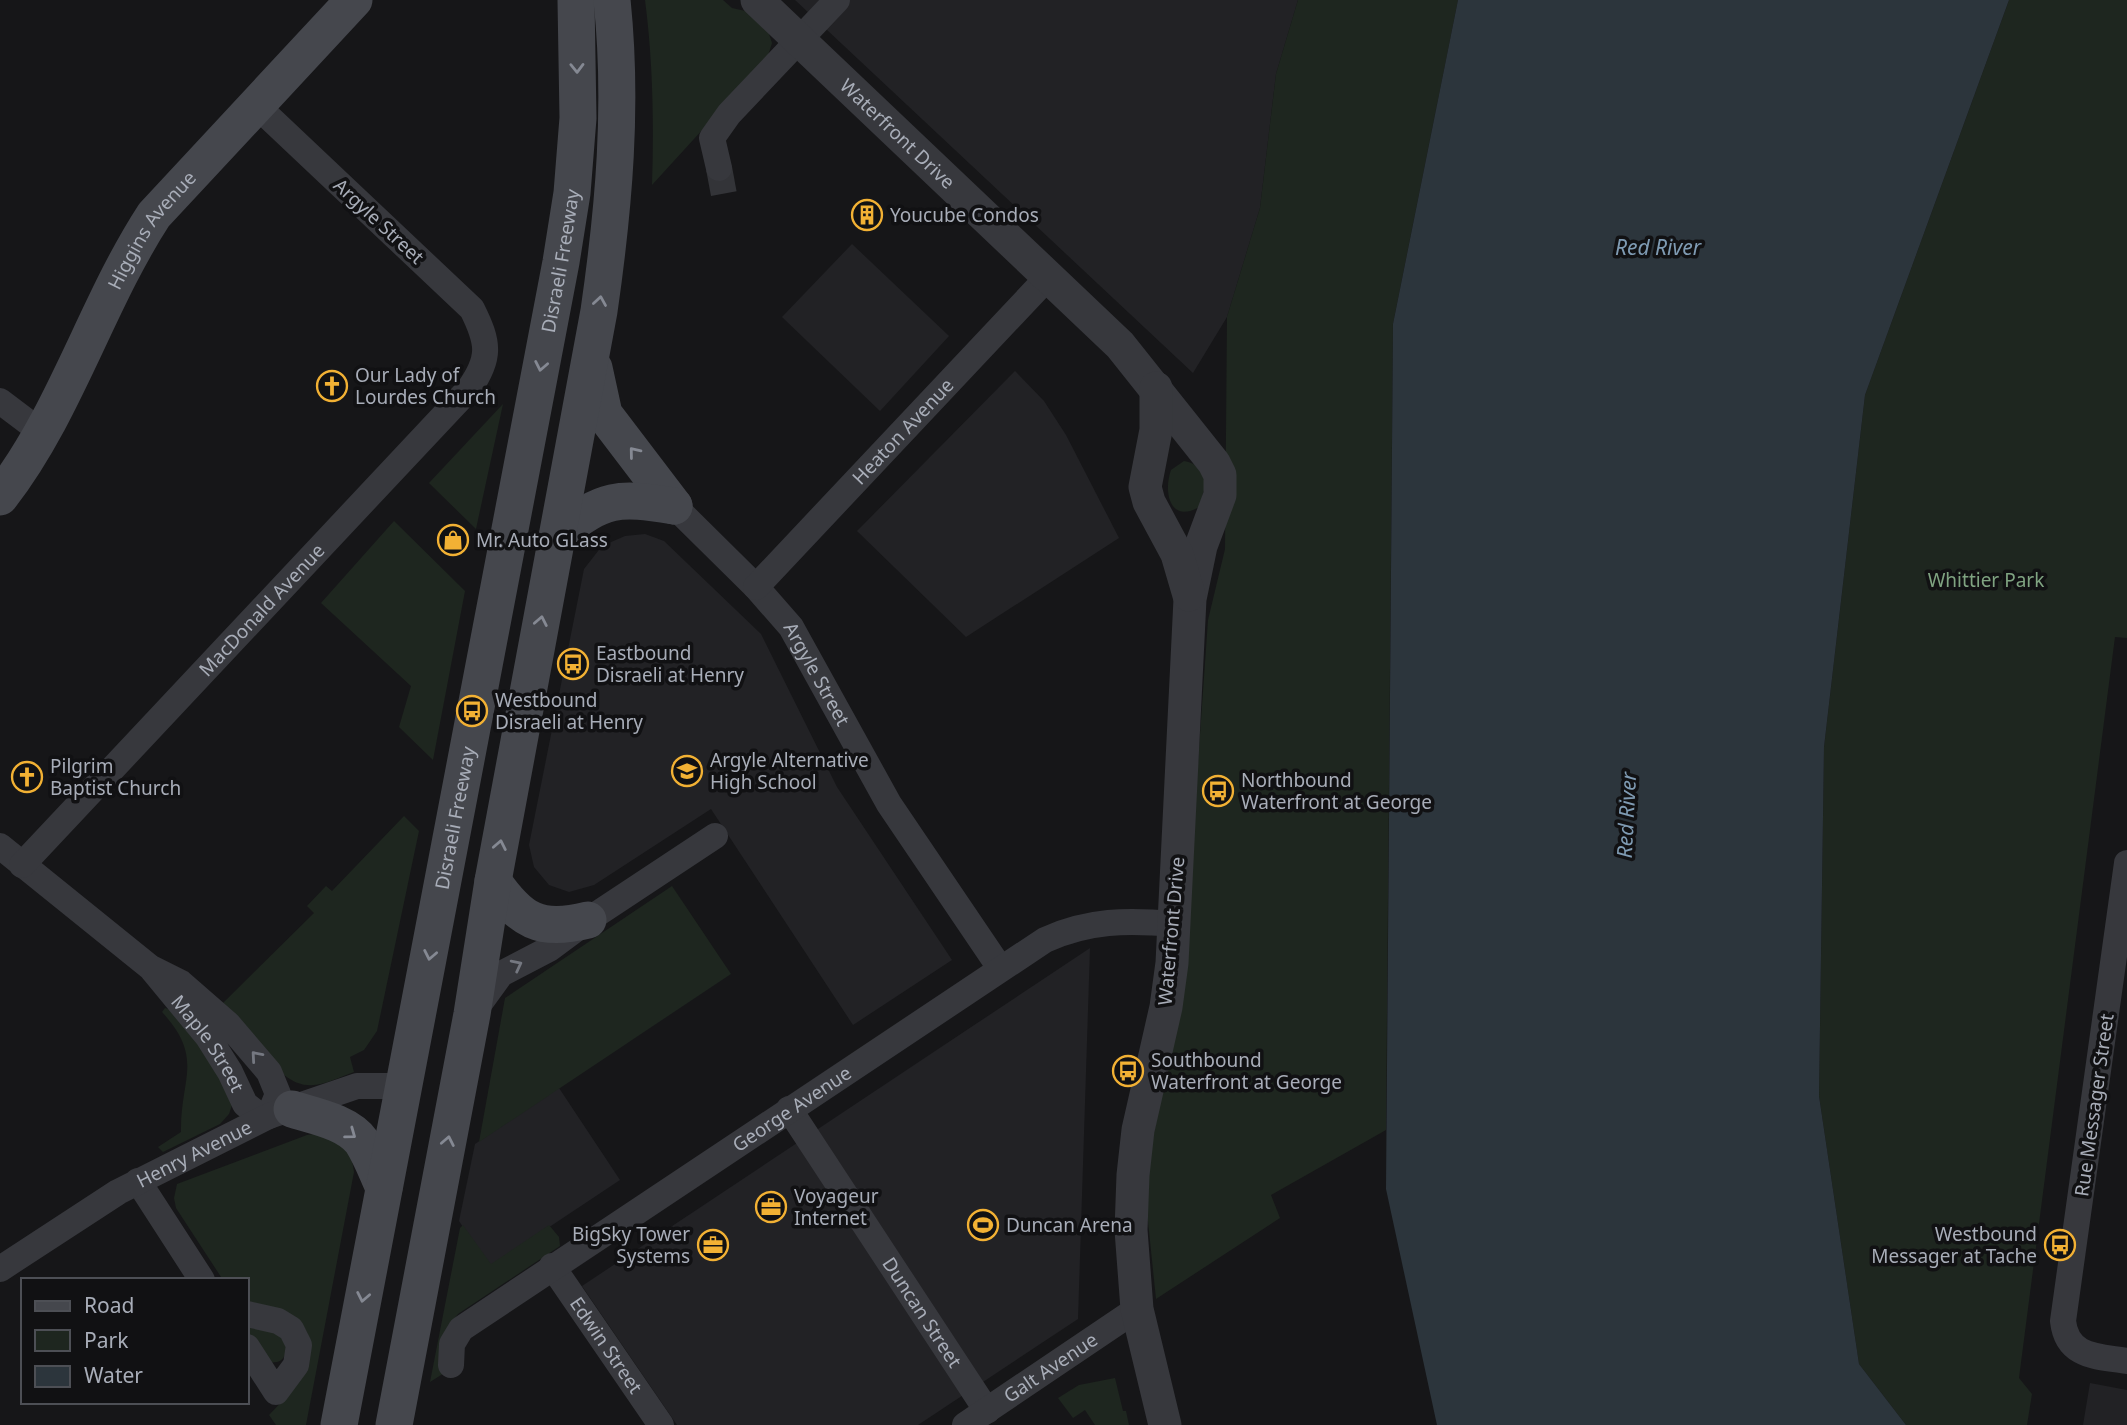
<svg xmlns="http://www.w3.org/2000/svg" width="2127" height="1425" font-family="'Noto Sans',sans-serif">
	<rect width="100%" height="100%" fill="#161618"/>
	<g fill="#222225">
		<path d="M795,0H1298L1276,74L1260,208L1227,317L1193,373Z"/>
		<path d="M852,244L949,336L880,411L782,317Z"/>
		<path d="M1015,371L1044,401L1066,435L1119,538L966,637L857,531Z"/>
		<path d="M645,534L664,541L761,634L837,787L952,960L853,1025L711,809L594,885L569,892L549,885L534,867L529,845L584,569L602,546L625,536Z"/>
		<path d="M1090,948L1078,1319L918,1425H677L582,1286Z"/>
		<path d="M559,1088L620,1180L489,1267L459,1221L475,1144Z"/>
		<path d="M2090,1383L2127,1390V1425H2083Z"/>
	</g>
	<g fill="#1e261f">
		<path d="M645,0H723L732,8L750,12L768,31L772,43L767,59L652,185C654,123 653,62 645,0Z"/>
		<path d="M1298,0H1458L1393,324L1386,1130L1271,1195L1280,1218L1156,1299L1144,1183L1182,992L1208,620L1225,549L1227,317L1260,208L1276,74Z"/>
		<path d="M2009,0H2127V638L2115,637L2019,1378L2032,1394L2027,1425H1906L1859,1364L1819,1096L1824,747L1865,395Z"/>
		<path d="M503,404L476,529L429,483Z"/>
		<path d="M1184,461C1197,463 1201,470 1207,480L1199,507C1170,524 1163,492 1171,470Z"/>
		<path d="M394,521L465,591L433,760L399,727L411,686L321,603Z"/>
		<path d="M404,816L419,831L377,1031L364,1050L350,1057L354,1072C339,1077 322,1087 307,1085C277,1083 241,1027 222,1004L314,913L307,906L326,886L332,891Z"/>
		<path d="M672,886L731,974L479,1142L505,998Z"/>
		<path d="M165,1008L176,1012L214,1066L232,1105L229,1114L220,1124L163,1152L158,1147L181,1132C180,1078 205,1059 162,1012Z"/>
		<path d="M320,1133C340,1139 352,1150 354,1172L306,1425H276L269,1415L291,1392L311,1347L307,1332L300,1321L247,1302V1280H223L176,1208L174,1198L177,1184L307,1135Z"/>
		<path d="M463,1225L491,1264L549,1225L559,1237L560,1246L458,1314L448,1326L449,1370L430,1382L460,1228Z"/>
		<path d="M247,1327L279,1333L287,1339C287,1354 285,1365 267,1362L247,1335Z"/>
		<path d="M1115,1378L1123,1411H1126L1129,1425H1095L1085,1410L1073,1418L1058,1398L1079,1385Z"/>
	</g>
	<path fill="#2c353c" d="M1458,0H2009L1865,395L1824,747L1819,1096L1859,1364L1906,1425H1437L1386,1189L1393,324Z"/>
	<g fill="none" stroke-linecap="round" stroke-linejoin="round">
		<path stroke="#333438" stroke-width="26" stroke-dasharray="26 13" stroke-linecap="butt" d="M719,168L725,200"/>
		<g stroke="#37383d" stroke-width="26">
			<path d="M719,168L712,138L729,114L837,0"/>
			<path d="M0,401L41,432"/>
			<path id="s1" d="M674,506L756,587L791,627L889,804L1000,968"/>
			<path id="s2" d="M756,587L1049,276"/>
			<path id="s3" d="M0,846L151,968L208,1037L230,1072L245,1104L255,1112L269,1116L278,1094L269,1072L228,1024L181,983L151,968"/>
			<path d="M2127,863L2063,1321C2067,1358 2098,1356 2127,1361"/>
			<path id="s4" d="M22,865L469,389C491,358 489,343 472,309L255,104"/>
			<path d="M475,1010L501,974L549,949L588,920L715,836"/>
			<path id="s5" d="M789,1109L987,1411"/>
			<path d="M138,1181L202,1280"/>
			<path id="s6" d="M552,1266L661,1425"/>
			<path id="s7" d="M0,1269L118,1192L269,1116L357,1086H393L404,1090"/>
			<path d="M247,1314L278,1321L291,1329L299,1345L296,1365L276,1392L247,1347"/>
			<path id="s8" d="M451,1365L452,1344L461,1329L1045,940C1088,920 1128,920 1174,924"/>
			<path id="s9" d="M965,1425L1137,1309"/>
		</g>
		<g stroke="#37383d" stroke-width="33">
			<path id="s10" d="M757,0L1120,345L1214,463L1220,475V495L1201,546L1190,599L1172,963L1166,1007L1138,1130L1133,1175L1131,1230L1137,1309L1165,1425"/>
			<path d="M1156,388V430L1145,487L1149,502L1177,554L1189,595"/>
		</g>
		<g stroke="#45474d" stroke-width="37">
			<path d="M594,368L604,414L674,506"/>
			<path id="s11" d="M0,497C66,412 96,304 154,215L354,0"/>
			<path d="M558,534C605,497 617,497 674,506"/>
			<path d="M493,881C521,921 539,932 588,920"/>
			<path d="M292,1109C314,1116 348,1122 362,1142C371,1156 377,1173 384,1188"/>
			<path id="s12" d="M339,1425L561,262L572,193L578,118L576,0"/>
			<path d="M394,1425L472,1014L493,881L599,311C614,207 623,105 612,0"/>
		</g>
	</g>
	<defs><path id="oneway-chevron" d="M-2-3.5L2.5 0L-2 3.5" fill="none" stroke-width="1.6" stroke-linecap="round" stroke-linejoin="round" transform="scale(1.75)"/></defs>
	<g stroke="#858993">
		<use href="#oneway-chevron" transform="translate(577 68) rotate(89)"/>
		<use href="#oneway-chevron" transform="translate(600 301) rotate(-81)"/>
		<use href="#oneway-chevron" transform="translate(541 366) rotate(101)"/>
		<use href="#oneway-chevron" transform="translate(634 452) rotate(-129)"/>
		<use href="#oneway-chevron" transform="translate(541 621) rotate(-79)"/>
		<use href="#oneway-chevron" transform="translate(500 845) rotate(-79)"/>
		<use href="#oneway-chevron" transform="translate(430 955) rotate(101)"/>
		<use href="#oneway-chevron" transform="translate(351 1134) rotate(36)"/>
		<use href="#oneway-chevron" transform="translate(448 1141) rotate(-79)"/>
		<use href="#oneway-chevron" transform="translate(363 1297) rotate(101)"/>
	</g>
	<g stroke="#757881">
		<use href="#oneway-chevron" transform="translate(517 965) rotate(-27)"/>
		<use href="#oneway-chevron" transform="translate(256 1056) rotate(-131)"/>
	</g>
	<defs>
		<g id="building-ring" transform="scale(1.575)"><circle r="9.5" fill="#111113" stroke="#f2b134" stroke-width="1.5"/><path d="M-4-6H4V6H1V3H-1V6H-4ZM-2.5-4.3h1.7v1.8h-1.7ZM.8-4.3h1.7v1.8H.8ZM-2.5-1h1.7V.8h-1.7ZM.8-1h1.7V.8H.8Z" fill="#f2b134"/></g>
		<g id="church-ring" transform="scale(1.575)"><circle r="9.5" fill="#111113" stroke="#f2b134" stroke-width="1.5"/><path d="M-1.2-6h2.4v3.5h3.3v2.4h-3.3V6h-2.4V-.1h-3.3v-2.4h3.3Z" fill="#f2b134"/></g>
		<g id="shop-ring" transform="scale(1.575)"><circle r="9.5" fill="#111113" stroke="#f2b134" stroke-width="1.5"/><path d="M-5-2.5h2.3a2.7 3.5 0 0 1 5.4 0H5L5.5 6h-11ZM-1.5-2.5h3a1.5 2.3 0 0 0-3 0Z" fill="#f2b134"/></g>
		<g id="bus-ring" transform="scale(1.575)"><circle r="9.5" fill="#111113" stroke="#f2b134" stroke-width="1.5"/><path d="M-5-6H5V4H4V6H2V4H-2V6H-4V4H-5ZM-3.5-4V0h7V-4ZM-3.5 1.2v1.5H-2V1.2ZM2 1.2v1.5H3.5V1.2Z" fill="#f2b134"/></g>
		<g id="school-ring" transform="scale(1.575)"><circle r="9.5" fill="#111113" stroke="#f2b134" stroke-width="1.5"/><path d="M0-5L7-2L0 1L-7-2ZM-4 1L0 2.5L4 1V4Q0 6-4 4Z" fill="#f2b134"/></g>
		<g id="office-ring" transform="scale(1.575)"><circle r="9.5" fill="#111113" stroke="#f2b134" stroke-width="1.5"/><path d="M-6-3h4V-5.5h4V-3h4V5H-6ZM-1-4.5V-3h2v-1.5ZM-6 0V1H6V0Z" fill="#f2b134"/></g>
		<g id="stadium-ring" transform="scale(1.575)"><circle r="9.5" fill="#111113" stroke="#f2b134" stroke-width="1.5"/><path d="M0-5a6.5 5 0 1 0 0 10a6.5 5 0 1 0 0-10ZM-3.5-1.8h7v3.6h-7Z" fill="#f2b134"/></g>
	</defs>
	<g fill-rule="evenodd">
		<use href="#building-ring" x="867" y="215"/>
		<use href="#church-ring" x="332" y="386"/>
		<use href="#shop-ring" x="453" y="540"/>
		<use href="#bus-ring" x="573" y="664"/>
		<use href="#bus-ring" x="472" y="711"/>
		<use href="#school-ring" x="687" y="771"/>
		<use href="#church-ring" x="27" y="777"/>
		<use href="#bus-ring" x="1218" y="791"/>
		<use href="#bus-ring" x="1128" y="1071"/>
		<use href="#office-ring" x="771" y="1207"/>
		<use href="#stadium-ring" x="983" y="1225"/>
		<use href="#office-ring" x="713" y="1245"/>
		<use href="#bus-ring" x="2060" y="1245"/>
	</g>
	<g text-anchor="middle" stroke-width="7" stroke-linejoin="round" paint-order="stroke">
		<g font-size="19" fill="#a8adb8" stroke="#111113">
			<text dy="7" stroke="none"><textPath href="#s10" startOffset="194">Waterfront Drive</textPath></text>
			<text transform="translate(379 221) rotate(43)" y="7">Argyle Street</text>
			<text dy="7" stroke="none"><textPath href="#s11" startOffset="308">Higgins Avenue</textPath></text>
			<text dy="7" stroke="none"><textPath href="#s12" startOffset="1185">Disraeli Freeway</textPath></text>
			<text dy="7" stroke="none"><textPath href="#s2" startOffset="214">Heaton Avenue</textPath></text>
			<text dy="7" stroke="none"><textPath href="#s4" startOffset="350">MacDonald Avenue</textPath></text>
			<text dy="7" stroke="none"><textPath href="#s1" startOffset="222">Argyle Street</textPath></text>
			<text dy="7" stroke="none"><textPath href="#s12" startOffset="618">Disraeli Freeway</textPath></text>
			<text transform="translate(1171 931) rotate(-85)" y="7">Waterfront Drive</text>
			<text dy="7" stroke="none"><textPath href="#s3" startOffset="289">Maple Street</textPath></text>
			<text transform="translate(2094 1105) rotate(-82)" y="7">Rue Messager Street</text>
			<text dy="7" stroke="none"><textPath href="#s8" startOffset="436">George Avenue</textPath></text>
			<text dy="7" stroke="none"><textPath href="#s7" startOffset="226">Henry Avenue</textPath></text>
			<text dy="7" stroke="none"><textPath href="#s5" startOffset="243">Duncan Street</textPath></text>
			<text dy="7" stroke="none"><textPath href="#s6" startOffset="96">Edwin Street</textPath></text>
			<text dy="7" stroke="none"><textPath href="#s9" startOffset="103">Galt Avenue</textPath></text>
		</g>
		<g font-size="19" fill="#a8adb8" stroke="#111113" text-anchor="start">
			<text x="890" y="222">Youcube Condos</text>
			<text x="355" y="382">Our Lady of<tspan x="355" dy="22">Lourdes Church</tspan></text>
			<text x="476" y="547">Mr. Auto GLass</text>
			<text x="596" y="660">Eastbound<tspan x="596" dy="22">Disraeli at Henry</tspan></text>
			<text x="495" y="707">Westbound<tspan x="495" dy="22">Disraeli at Henry</tspan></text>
			<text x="710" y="767">Argyle Alternative<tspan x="710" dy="22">High School</tspan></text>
			<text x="50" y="773">Pilgrim<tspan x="50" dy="22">Baptist Church</tspan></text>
			<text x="1241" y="787">Northbound<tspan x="1241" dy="22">Waterfront at George</tspan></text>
			<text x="1151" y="1067">Southbound<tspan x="1151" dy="22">Waterfront at George</tspan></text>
			<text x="794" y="1203">Voyageur<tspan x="794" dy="22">Internet</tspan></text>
			<text x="1006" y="1232">Duncan Arena</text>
			<text x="690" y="1241" text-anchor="end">BigSky Tower<tspan x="690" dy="22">Systems</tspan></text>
			<text x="2037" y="1241" text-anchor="end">Westbound<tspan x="2037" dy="22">Messager at Tache</tspan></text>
		</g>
		<g font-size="19" fill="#7fa381" stroke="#111113">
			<text x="1986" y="587">Whittier Park</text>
		</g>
		<g font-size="21" font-style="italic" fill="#7f9bb3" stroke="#111113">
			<text x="1658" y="255">Red River</text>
			<text transform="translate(1627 815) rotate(-87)" y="7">Red River</text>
		</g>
	</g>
	<rect x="21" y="1278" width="228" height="126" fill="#111113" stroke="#4d4f55" stroke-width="2"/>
	<rect x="35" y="1301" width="35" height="10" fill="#45474d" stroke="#4d4f55" stroke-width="2"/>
	<text x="84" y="1313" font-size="21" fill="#a8adb8">Road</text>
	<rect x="35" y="1330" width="35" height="21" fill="#1e261f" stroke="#4d4f55" stroke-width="2"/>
	<text x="84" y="1348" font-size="21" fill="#a8adb8">Park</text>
	<rect x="35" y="1366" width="35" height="21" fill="#2c353c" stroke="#4d4f55" stroke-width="2"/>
	<text x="84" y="1383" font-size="21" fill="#a8adb8">Water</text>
</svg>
